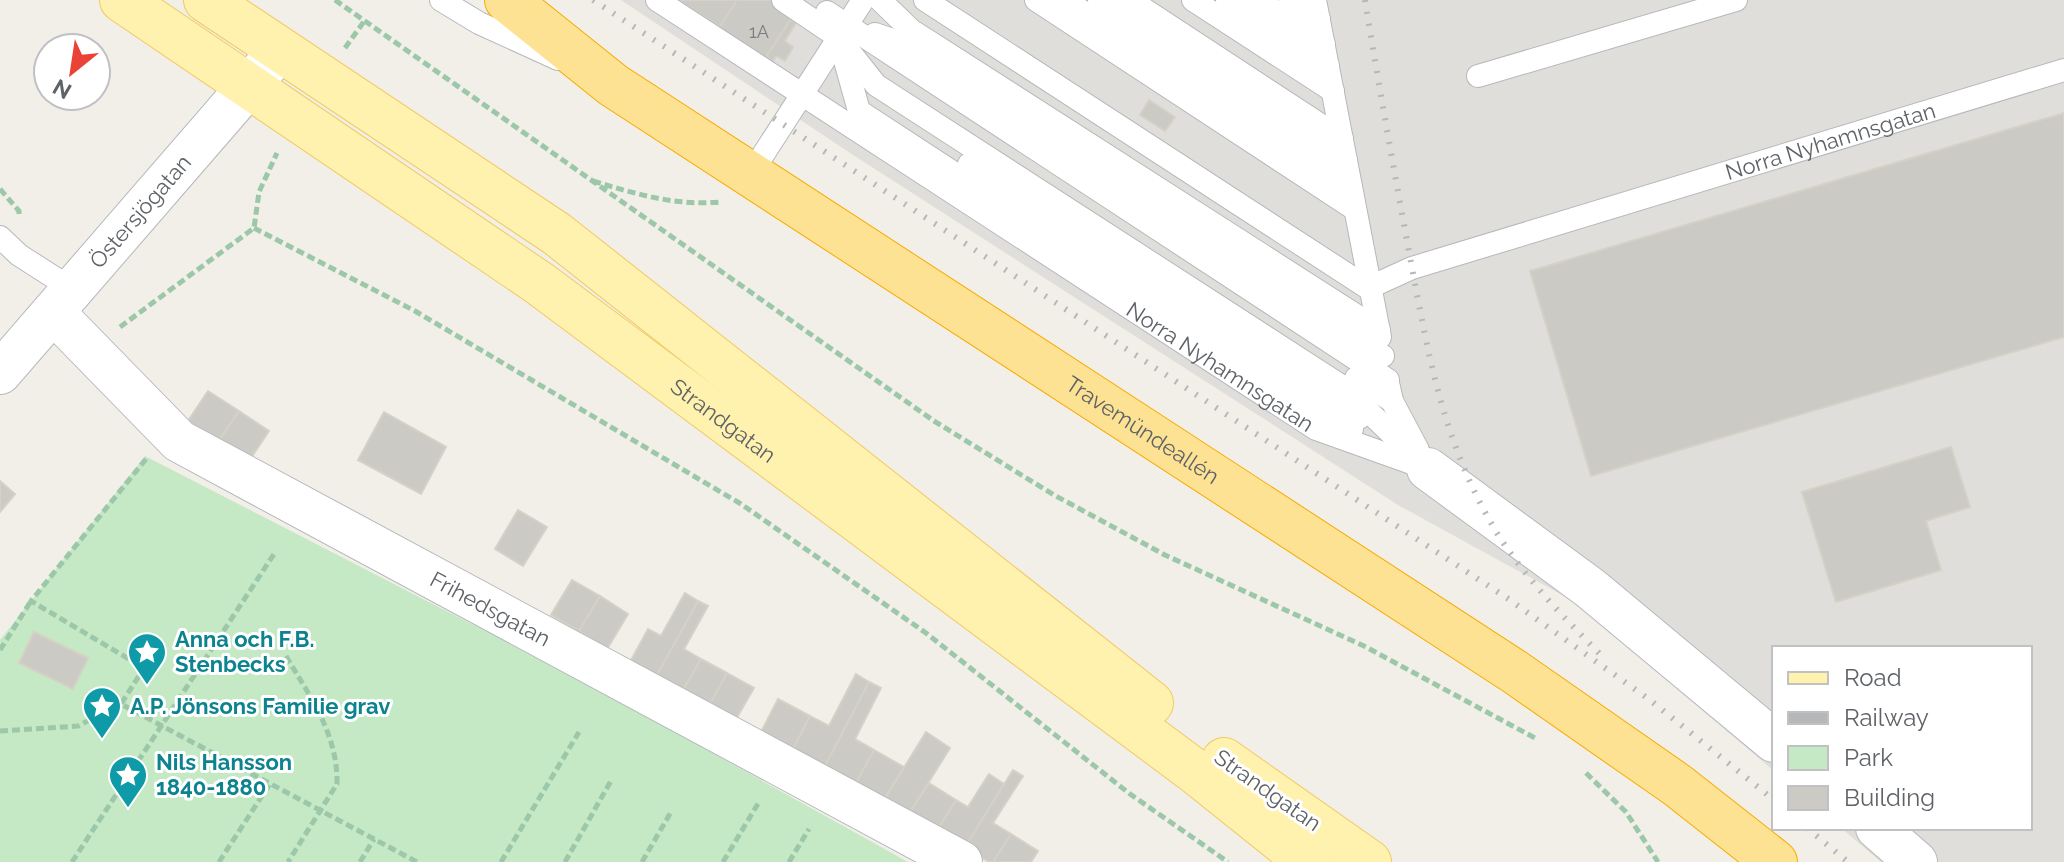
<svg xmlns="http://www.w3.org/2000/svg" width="2064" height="862" font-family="Raleway,sans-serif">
	<rect width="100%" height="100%" fill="#f1efe8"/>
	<path fill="#e0deda" d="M621,0H2064V862H1881L1841,828H2030V648H1774V771L1573,601L1398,505L850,153Z"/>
	<path fill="#c5e8c5" d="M145,456L592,686L908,862H0V640Z"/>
	<g fill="#cccac5" stroke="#d6d1c6" stroke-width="2">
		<path d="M678,0H762L796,23L785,41L793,47L785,61L776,56L773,61Z"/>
		<path d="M737,0H803L755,74L709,44Z"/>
		<path d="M1149,100L1175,117L1165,131L1140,115Z"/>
		<path d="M2064,113V337L1591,476L1530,271Z"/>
		<path d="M208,391L239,411L215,447L184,427Z"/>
		<path d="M239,411L269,431L245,467L215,447Z"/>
		<path d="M384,412L446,447L421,494L358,460Z"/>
		<path d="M1951,447L1970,507L1926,521L1941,570L1836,602L1802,492Z"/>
		<path d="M0,481L15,494L0,512Z"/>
		<path d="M518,510L547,527L523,566L495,549Z"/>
		<path d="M572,580L600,596L579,631L551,615Z"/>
		<path d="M685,593L698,601L656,677L630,662L648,629L661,636Z"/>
		<path d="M600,596L628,614L607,649L579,631Z"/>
		<path d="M698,601L708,606L684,649L701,659L682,692L656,677Z"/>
		<path d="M34,632L88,658L73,689L19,663Z"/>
		<path d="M701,659L727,673L709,706L682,692Z"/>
		<path d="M727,673L754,688L735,721L709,706Z"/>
		<path d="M856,674L869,682L824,768L792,751L810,716L829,726Z"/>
		<path d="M869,682L881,688L855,739L874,750L855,785L824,768Z"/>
		<path d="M778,699L810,716L792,751L760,734Z"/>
		<path d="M926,732L950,748L910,812L886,797Z"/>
		<path d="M874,750L904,767L883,800L855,785Z"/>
		<path d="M1013,770L1023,776L993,823L1011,834L993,862H989L965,847Z"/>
		<path d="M989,774L1004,784L965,847L937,830L956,800L968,807Z"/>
		<path d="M929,783L956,800L937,830L910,812Z"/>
		<path d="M1011,834L1038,851L1031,862H993Z"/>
	</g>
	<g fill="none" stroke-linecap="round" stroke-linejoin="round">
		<g stroke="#b5b8bc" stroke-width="24">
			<g id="lane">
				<path d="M441,0L479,23L558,59"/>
				<path id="s1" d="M657,0L1316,429L1428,469"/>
				<path d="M783,0L838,37L876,85L1343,387L1421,462"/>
				<path d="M880,0L911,30L1379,330"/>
				<path id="s2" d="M925,0L1368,288L1412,268L2064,70"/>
				<path d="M1036,0L1353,208"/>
				<path d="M1065,0L1351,187"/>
				<path d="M1099,0L1346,160"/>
				<path d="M1130,0L1342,139"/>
				<path d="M1193,0L1333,91"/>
				<path d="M1227,0L1328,66"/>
				<path d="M1258,0L1324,44"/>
				<path d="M1290,0L1319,19"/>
				<path d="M1315,0L1380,337"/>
				<path d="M827,12L1388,380"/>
				<path d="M875,34L904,44L1383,356"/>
				<path d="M842,50L859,111L1324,415L1352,429"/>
				<path d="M1478,76L1736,0"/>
				<path d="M969,164L1359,418"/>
				<path d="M750,175L863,0"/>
				<path d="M0,237L19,255L72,289"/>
				<path d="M1356,378L1392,401"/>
				<path d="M1389,387L1392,401L1418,450"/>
			</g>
		</g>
		<g stroke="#b5b8bc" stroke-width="44">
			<g id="street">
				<path id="s3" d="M53,312L179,441L961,862"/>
				<path id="s4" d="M0,373L279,51"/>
				<path d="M1428,469L1590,588L1774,741"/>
				<path d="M1877,828L1916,862"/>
			</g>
		</g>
		<g stroke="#f2c960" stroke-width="46">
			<g id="primary">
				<path id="s5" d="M122,0L539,283L1197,773L1308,862"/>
				<path d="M206,0L557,234L1151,703"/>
				<path d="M1224,760L1369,862"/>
			</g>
		</g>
		<g stroke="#f9ab00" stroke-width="46">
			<g id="highway">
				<path id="s6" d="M507,0L613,85L1515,672L1677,785L1775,862"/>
			</g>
		</g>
		<g stroke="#9cc7a9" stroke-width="5" stroke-dasharray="8 4" stroke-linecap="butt">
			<path d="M335,0L934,421L1054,495L1165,555L1364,646L1535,738"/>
			<path d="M345,48L365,20"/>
			<path d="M593,181C636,194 675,206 720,202"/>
			<path d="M0,189L19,211V218"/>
			<path d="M254,228L415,311L741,504L926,633L1130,794L1228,862"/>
			<path d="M120,327L254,228L259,192L277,153"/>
			<path d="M146,459L31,601L144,668L121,704L417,862"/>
			<path d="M0,650L31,601"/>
			<path d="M286,656C310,697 338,734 337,784L288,862"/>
			<path d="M0,731L78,726L121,704"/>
			<path d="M1586,773L1626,812L1658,862"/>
			<path d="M72,862L274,554"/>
			<path d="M219,862L271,782"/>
			<path d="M360,862L374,839"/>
			<path d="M501,862L579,732"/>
			<path d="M565,862L612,779"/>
			<path d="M642,862L671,812"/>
			<path d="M723,862L759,802"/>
			<path d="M789,862L809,829"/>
		</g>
		<use href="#lane" stroke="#fff" stroke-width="22"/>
		<use href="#street" stroke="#fff" stroke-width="42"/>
		<use href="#primary" stroke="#fff2af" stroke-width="44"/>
		<use href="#highway" stroke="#fde293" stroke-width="44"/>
		<g stroke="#b6b7b8" stroke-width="6" stroke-dasharray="2 10" stroke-linecap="butt">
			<path d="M593,0L1507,598L1650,700L1774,800"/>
			<path d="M1365,0C1379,86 1394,171 1410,257C1429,359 1444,448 1500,538C1529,582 1566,620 1603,657"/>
			<path d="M1807,828L1848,862"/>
		</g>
	</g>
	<defs>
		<g id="sight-pin" transform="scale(2)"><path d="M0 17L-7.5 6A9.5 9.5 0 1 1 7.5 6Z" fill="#0f9aa8" stroke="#fff"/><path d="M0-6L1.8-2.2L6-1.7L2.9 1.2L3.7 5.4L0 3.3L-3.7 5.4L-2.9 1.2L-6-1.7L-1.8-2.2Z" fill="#fff"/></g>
	</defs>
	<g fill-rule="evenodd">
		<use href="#sight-pin" x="147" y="652"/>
		<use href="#sight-pin" x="102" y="706"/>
		<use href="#sight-pin" x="128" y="775"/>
	</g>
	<g text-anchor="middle" stroke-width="6" stroke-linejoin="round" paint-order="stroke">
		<g font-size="18" fill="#7a7d7f">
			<text x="759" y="38">1A</text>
		</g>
		<g font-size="22" fill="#5f6368" stroke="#fff">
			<text dy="8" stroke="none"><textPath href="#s2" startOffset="1014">Norra Nyhamnsgatan</textPath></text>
			<text dy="8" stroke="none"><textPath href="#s4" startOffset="214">Östersjögatan</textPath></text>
			<text dy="8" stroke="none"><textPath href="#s1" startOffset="672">Norra Nyhamnsgatan</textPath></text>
			<text dy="8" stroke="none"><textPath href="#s5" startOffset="734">Strandgatan</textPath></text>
			<text dy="8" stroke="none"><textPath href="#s6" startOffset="768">Travemündeallén</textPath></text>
			<text dy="8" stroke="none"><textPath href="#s3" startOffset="534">Frihedsgatan</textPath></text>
			<text transform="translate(1268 790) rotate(35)" y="8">Strandgatan</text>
		</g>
		<g font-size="22" font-weight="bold" fill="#0d838f" stroke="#fff" text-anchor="start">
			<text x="175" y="647">Anna och F.B.<tspan x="175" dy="25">Stenbecks</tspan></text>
			<text x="130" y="714">A.P. Jönsons Familie grav</text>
			<text x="156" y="770">Nils Hansson<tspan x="156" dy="25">1840-1880</tspan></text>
		</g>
	</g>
	<rect x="1772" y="646" width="260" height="184" fill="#ffffff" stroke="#bfc1c3" stroke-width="2"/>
	<rect x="1788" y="672" width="40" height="12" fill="#fff2af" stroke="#bfc1c3" stroke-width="2"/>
	<text x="1844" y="686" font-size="24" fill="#5f6368">Road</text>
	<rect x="1788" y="712" width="40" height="12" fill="#b6b7b8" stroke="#bfc1c3" stroke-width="2"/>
	<text x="1844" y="726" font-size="24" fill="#5f6368">Railway</text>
	<rect x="1788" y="746" width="40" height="24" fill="#c5e8c5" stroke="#bfc1c3" stroke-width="2"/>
	<text x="1844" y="766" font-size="24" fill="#5f6368">Park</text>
	<rect x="1788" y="786" width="40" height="24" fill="#cccac5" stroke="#bfc1c3" stroke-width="2"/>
	<text x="1844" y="806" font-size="24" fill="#5f6368">Building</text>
	<g transform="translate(72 72) rotate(210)"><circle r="38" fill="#ffffff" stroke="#bfc1c3" stroke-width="2"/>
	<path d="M0-6L14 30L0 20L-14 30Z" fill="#ea4335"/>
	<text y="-12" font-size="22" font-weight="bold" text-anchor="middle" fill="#5f6368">N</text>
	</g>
</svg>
